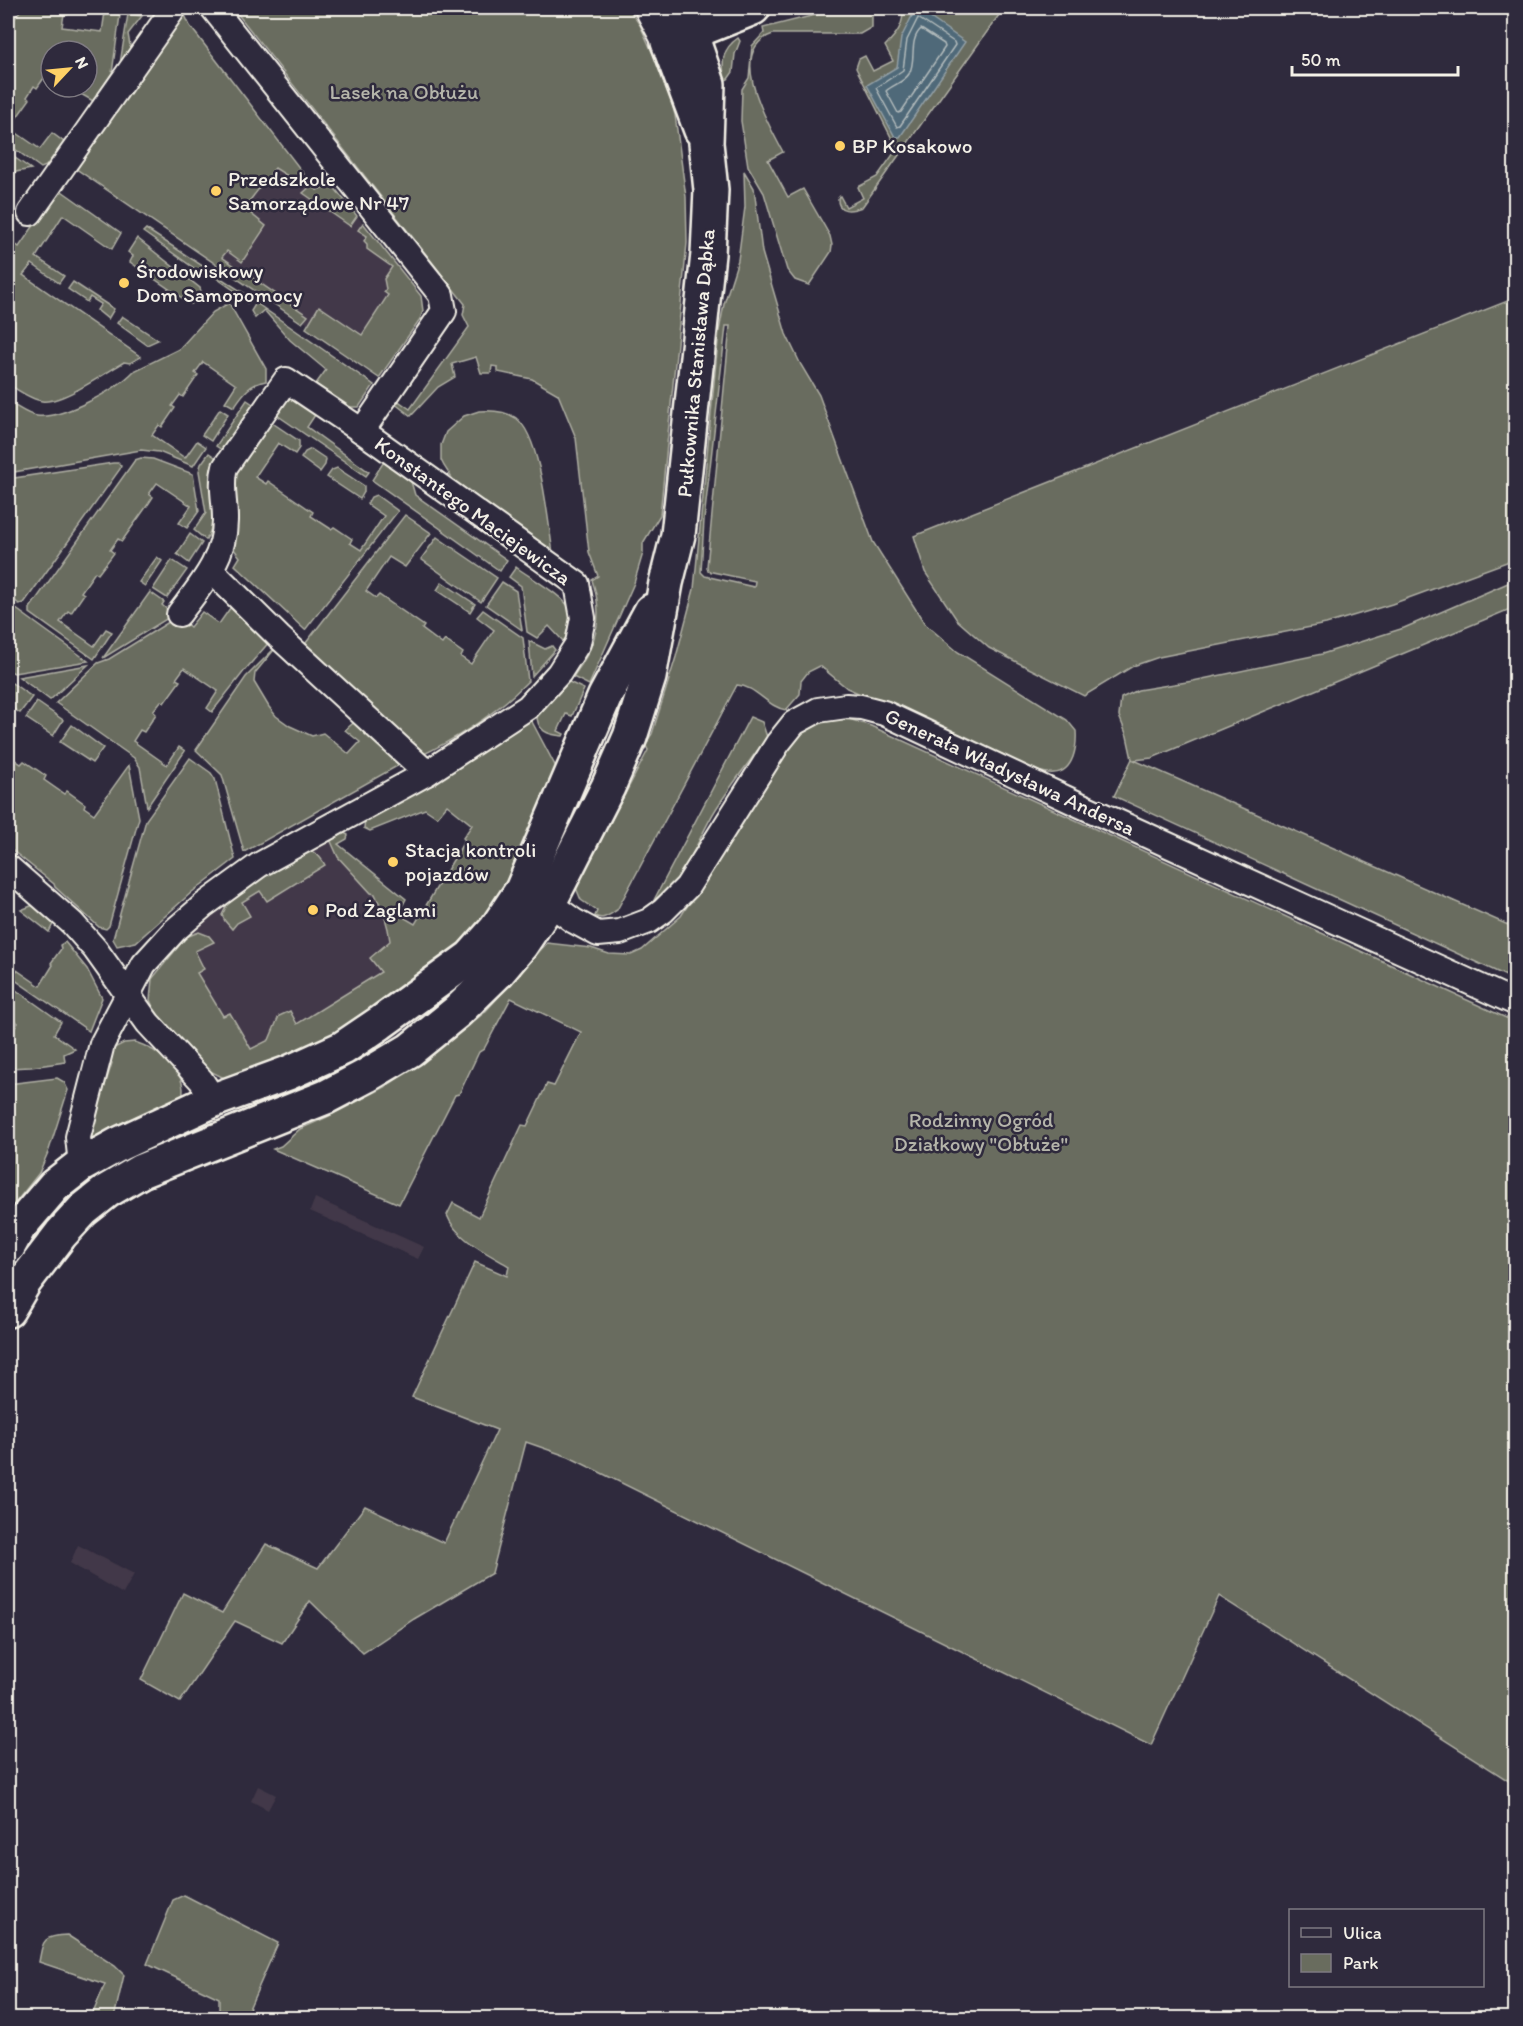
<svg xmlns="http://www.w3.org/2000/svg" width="1523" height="2026" font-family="Itim,sans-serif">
	<rect width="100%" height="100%" fill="#2f2a3d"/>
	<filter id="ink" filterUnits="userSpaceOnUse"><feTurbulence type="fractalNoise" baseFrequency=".0167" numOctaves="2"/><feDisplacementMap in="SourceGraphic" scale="12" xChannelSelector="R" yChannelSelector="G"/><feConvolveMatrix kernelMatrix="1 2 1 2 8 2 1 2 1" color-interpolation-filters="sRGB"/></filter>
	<g filter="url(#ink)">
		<g fill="#423848">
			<path d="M203,42L318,192L333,186L406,276L356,357L80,167Z"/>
			<path d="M329,837L371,893L375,894L383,911L388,926L390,941L381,972L297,1024L279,1016L269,1040L251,1049L230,1013L223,1016L197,973L195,951L214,942L199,932L186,937L201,921L222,903Z"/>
			<path d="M315,1198L424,1247L418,1259L310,1211Z"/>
			<path d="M78,1545L134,1574L123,1594L70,1563Z"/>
			<path d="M258,1786L276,1795L268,1810L251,1801Z"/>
		</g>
		<g fill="#696c5e" stroke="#aeaea3" stroke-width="1.5" fill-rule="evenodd">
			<path d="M22,8H68L67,15L64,14L62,27L102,32L105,12L120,15L112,73L93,101L79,93L83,87H87V82L90,77L87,74V51H51V68L37,88L34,86L27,97L30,99L17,117L14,116L8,125V28Z"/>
			<path d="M233,8H628L640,25L667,85L675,115L686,197L687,243L660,515L643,543V553L634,583L589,685L573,677C596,646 605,618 592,580L598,576L589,552L576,438L558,394L532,379L498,372V367L492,366L491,373H481L476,357L452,364L455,377L438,387L411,416L394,403L397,400L410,409L469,327L463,315L465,304Z"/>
			<path d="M843,8H867L872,12V27L860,34H773C724,50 769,125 783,152L768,160L788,197L803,189L830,236L832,245L831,252L809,285L795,280L787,270L764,193L748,166L741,121L742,89L749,78L752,46L764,33L763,28Z"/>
			<path d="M903,8H1004L862,207C851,211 837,213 838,198L840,196L846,207L863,198L858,187L877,177L897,149L856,68L859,59L865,56L873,71L893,61L885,46C897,34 904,25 903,8Z"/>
			<path d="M183,11L190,26L304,174L294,180L275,168L244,208L266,226L242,262L227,251L222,257L308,316L302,323L72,166Z"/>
			<path d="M128,14L142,16L128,34L132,57L118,76Z"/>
			<path d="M738,38L740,41L735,54L733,72L728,79L725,80C721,62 722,49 738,38Z"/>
			<path d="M8,127L40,149L52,133L64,142L46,166L41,168L8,144Z"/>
			<path d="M8,153L31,169L16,172L8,186Z"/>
			<path d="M744,171L754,188L762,252L786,334L801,365L819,395L873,542L925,624L958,652L1067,720L1076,731C1077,746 1074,772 1054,773C1047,774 1038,771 1031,770L847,688L820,666L808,672L801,681L800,694L786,710C767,707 756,686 737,685L617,910C610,914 603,921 595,916L597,911L581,900L576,888L648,750L645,744L652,734L676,657L694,589L719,331L724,304L738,260L745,207ZM726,326H730L707,567L708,571L755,581L754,587L705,576L701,572L704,520Z"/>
			<path d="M312,185L317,190L329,185L333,186L357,216L350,226L303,193Z"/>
			<path d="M59,189L121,233L112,249L63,215L36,257L64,276L59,283L32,264L23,275L141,357L130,363L124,362C106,373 61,404 42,401C31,400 18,390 8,384V239L19,247Z"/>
			<path d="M363,223L421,296L423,311L420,319L379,378L306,328L319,306L362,335L388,295L384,292L386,289L384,279L392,267L367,249V244L364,241L367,236L358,230Z"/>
			<path d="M146,229L250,297L247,303L242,296L205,270L201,273L143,232Z"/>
			<path d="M137,238L200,288L202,295L198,300L191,304L130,262L133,256L128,252Z"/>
			<path d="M73,282L114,309L108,319L97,310L101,304L90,297L87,302L68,289Z"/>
			<path d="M1515,298V559L1392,604L1326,624L1159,657L1133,666L1084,696L989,648L957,620L925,572L914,536Z"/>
			<path d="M229,303L266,369V381C249,384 243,394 234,407L225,402L236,385L203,362L195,373L198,375L183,397L180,395L172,406L175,408L162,427L159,425L152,435L185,458L197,441L206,447L193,466L159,452L141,450L8,473V402C17,406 27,415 37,416C63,419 116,390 134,371L179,349L213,312Z"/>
			<path d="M256,303L374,385L359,407H346L315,385L326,370L290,340L264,310L255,318L251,311Z"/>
			<path d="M122,316L158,340L147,345L117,323Z"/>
			<path d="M293,399L317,412L307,427L369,472L366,476L271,411L285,400Z"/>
			<path d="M247,400L256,406L225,452L216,446Z"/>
			<path d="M220,409L228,414L211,441L202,435Z"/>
			<path d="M479,411C492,410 505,411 516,418C541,436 548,522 553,553L455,483L444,466L441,460V445L446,432L464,416Z"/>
			<path d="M265,418L299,441V448L295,454L278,443L255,477L266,484L268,481L313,512L311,516L331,529L334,527L352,539L350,543L361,550L384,516L367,504L371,497L376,495L398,511L305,630L235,565L240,557L230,544L232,467Z"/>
			<path d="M311,449L326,459L325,465L320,472L301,458L305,452Z"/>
			<path d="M209,453L218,459C201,482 222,514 206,540L194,530L206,513L199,471L201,464Z"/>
			<path d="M141,458L153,459L193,474L199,511L187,528L179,523L191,506L157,483L149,494L153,497L149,503L122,541L118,539L110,550L114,553L98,574L95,572L81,592L84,594L71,613L68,611L60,622L94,646L106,629L112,632L94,659L30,613V608L135,460Z"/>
			<path d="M385,460L410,478L415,495L507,560L500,571L372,480Z"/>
			<path d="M113,463H118L121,466L120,469L24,603L19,604L8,595V479Z"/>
			<path d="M337,468L364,486V492L360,499L327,477L332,470Z"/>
			<path d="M405,515L431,533L405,567L389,557L366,591L376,598L379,595L424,626L422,629L442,644L445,640L463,653L461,657L471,664L494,630L477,617L483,610L523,638L528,681C497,713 458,738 418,757L302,648Z"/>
			<path d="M190,534L202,543L189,563L177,554Z"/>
			<path d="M437,537L497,578L481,602L421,559Z"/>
			<path d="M157,557L162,561L145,586L139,582Z"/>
			<path d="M172,560L187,570L167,598L153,589Z"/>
			<path d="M516,567C529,577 566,597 571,611C574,621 568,634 565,643L549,626L537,638L527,632L521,586L509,577Z"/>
			<path d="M1515,580V607L1152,758L1134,760L1515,928V980L1114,796L1132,759L1127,736L1119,716L1121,698L1138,690L1193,681L1322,654L1404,628Z"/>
			<path d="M442,582L475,604L470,612L437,590Z"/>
			<path d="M502,582L516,591L522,630L486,605Z"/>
			<path d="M150,592L164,602L162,605L173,615L103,658Z"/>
			<path d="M8,603L88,661L14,673L8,670Z"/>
			<path d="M233,604L271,640L245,670L212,712L207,708L218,691L184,668L176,679L180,681L164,703L161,701L153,711L156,714L144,732L140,730L133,741L167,765L179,747L185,751L147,807L140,767L134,758L56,703L98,663L109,659L177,617L190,627L202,612L219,624Z"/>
			<path d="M529,641L545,649L552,646L555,650L532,676Z"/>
			<path d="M278,645L255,673L254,682L269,707L276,716L290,726L312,736L323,733L349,754L360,742L345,730L357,720L400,759L399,765L244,852L222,775L196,750L246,677Z"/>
			<path d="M88,665L50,700L19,677Z"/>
			<path d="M569,682L584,689L572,716L566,714L558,731L564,734L563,736C548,735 536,731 537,713L564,683Z"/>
			<path d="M12,683L32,697L20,713L8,705V690Z"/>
			<path d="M37,702L63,720L53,736L26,718Z"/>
			<path d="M750,717L762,722L767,737C750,761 732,784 716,809C697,839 686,881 654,900Z"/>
			<path d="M530,718L558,771L522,863L476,934L326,1043L234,1078H224L208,1070L156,1014L150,1000L152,979L186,937L199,932L209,936L214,942L195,951L204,969L197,973L223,1016L230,1013L251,1049L269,1040L279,1016L290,1011L297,1024L381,972L370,958L390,941C388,924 383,909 375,894L371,893L338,857L329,837L342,832L348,835L347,839L338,844L406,899L398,914L415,924L465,840L463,838L472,825L447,805L437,817L425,809L370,831L364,828L365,819Z"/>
			<path d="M829,718L849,719L871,726L1515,1022V1785L1219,1596L1151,1745L569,1457L526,1442L492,1573L414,1619L363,1653L310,1601L282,1643L235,1621L180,1702L141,1680L183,1593L222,1613L266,1544L318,1568L365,1506L444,1543L497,1430L412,1397L475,1262L507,1276L509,1266C487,1253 456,1239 447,1215L453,1203L479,1217L522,1125L527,1126L547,1084L554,1086L581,1032L511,998L484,1049L479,1052L459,1094L455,1095L399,1204L273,1149L281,1146L300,1129L327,1117L385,1087L427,1058L484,1013L547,943L591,948L609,954L631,955L642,950L681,916L789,746L811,723Z"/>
			<path d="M72,725L103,748L92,763L60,742Z"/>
			<path d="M8,750L13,754L11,757L21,764L24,761L46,776L44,780L64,794L67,791L85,804L84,807L94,814L129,765L139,818L109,926L106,929L99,927L55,887L54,884L8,847Z"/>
			<path d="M190,758L211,773L215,779L235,859L192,892L136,942L117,946L113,939L146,820Z"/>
			<path d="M306,850C316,852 320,856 325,865L267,901L260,891L242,902L250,916L237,923L232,929L225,921L222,915L231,897Z"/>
			<path d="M36,904L54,922L49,932L21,910Z"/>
			<path d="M65,942L87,969L102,998L89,1031L8,975V964L40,986L53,965L51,963L61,949L60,945Z"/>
			<path d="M16,990L61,1022L54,1034L75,1049L64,1054L65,1062L31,1067L8,1068V1038L18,1023L8,1015V1001Z"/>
			<path d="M135,1042C156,1049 189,1071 182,1098L90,1143L86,1132L94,1120L112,1063L108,1060L114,1048L124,1043Z"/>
			<path d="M57,1078L64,1082L68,1090L49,1150L39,1173L8,1212V1084Z"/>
			<path d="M184,1895L278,1943L245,2018H219V1998L147,1964L173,1900Z"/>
			<path d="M67,1935L115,1966L124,1975L114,2018H91L105,1984L39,1962C43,1940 43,1936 67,1935Z"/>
		</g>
		<path fill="#506979" stroke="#929fa5" stroke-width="1.5" d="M916,8L965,42L900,137H895L867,85L897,67L901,38Z"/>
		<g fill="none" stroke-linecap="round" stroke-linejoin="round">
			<g stroke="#b2bbbc" stroke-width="1.5">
				<path d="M918,18L954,42L955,45L900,126L897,127L876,88L903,70L907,40Z"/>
				<path d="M921,29L944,44L945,47L901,112L898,113L886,91C893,85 904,82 909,74C917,60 908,41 921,29Z"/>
			</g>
			<g stroke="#f4f1e8" stroke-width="28">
				<g id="minor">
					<path d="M213,8L441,295L444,311L362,431"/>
					<path d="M30,213L174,8"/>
					<path d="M211,570L279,637L427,773"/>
					<path d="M8,867L72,923L95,949L148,1023L201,1080L214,1100"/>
					<path d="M549,903L574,921L598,934L620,932L649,921L663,911L687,887L778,743L794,723L818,710L846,706L861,707L884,713L1078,804L1516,1003"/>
					<path d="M81,1165L78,1137L102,1044L144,964L175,930L204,905L259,865L427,773L528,707L559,673L578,643L583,618L577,584L362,431L286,380L225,467C220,484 225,501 225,518C226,557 201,585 179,614"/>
				</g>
			</g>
			<g stroke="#f4f1e8" stroke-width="34">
				<g id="tertiary">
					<path d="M650,8L668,42"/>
					<path d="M680,8L690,32"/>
				</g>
			</g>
			<g stroke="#f4f1e8" stroke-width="38">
				<g id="secondary">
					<path d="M701,130L668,42L753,8"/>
					<path d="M8,1247L19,1227L54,1186L81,1165L119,1144L214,1100L288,1073L343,1048L380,1023L471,957L496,929L522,890L605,696L651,611"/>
					<path d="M8,1310L25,1281L61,1234L83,1210L107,1191L141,1171L326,1097L366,1076L410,1050L458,1011L498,972L521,945L549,903L608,787L630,737L649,677L666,583L678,535L708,254L711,190L706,143L708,84L690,32"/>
				</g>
			</g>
			<use href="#minor" stroke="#2f2a3d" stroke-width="24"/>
			<use href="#tertiary" stroke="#2f2a3d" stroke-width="30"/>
			<use href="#secondary" stroke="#2f2a3d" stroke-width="33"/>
		</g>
	</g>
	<g fill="#ffd166" stroke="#2f2a3d" stroke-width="2">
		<circle cx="840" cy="146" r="6"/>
		<circle cx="216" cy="191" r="6"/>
		<circle cx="124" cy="283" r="6"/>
		<circle cx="393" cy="862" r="6"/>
		<circle cx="313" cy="910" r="6"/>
	</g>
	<g text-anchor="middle" stroke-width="5" stroke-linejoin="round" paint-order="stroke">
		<g font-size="21" fill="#b5b5aa" stroke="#2f2a3d">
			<text x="404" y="99">Lasek na Obłużu</text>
			<text x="981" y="1127">Rodzinny Ogród<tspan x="981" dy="24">Działkowy "Obłuże"</tspan></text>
		</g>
		<g font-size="21" fill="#f4f1e8" stroke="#2f2a3d" text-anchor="start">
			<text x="852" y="153">BP Kosakowo</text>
			<text x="228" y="186">Przedszkole<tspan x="228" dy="24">Samorządowe Nr 47</tspan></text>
			<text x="136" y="278">Środowiskowy<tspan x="136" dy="24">Dom Samopomocy</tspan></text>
			<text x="405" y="857">Stacja kontroli<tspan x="405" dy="24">pojazdów</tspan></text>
			<text x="325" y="917">Pod Żaglami</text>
		</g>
		<g font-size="21" fill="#f4f1e8" stroke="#2f2a3d">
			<text transform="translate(696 363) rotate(-85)" y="7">Pułkownika Stanisława Dąbka</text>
			<text transform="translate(473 511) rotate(36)" y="7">Konstantego Maciejewicza</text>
			<text transform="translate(1010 772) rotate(25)" y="7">Generała Władysława Andersa</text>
		</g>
	</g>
	<rect width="1523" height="2026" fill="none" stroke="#2f2a3d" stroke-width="30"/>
	<rect x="15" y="15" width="1493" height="1996" fill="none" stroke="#f4f1e8" stroke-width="2" filter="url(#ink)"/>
	<rect x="1289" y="1909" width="195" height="78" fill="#2f2a3d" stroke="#7e7a81" stroke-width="1.5"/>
	<rect x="1301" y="1928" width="30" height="9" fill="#2f2a3d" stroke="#7e7a81" stroke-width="1.5"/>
	<text x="1343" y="1939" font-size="18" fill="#f4f1e8">Ulica</text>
	<rect x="1301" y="1954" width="30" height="18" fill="#696c5e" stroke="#7e7a81" stroke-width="1.5"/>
	<text x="1343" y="1969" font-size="18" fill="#f4f1e8">Park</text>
	<g transform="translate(69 69) rotate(64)"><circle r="28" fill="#2f2a3d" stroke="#7e7a81" stroke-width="1.5"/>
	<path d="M0-4.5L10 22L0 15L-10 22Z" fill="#ffd166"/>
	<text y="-9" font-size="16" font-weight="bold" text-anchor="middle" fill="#f4f1e8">N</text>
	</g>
	<path d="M1292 66v9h166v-9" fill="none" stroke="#f4f1e8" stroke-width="3"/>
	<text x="1301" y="66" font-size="18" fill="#f4f1e8" stroke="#2f2a3d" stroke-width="4.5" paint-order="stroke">50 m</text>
</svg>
